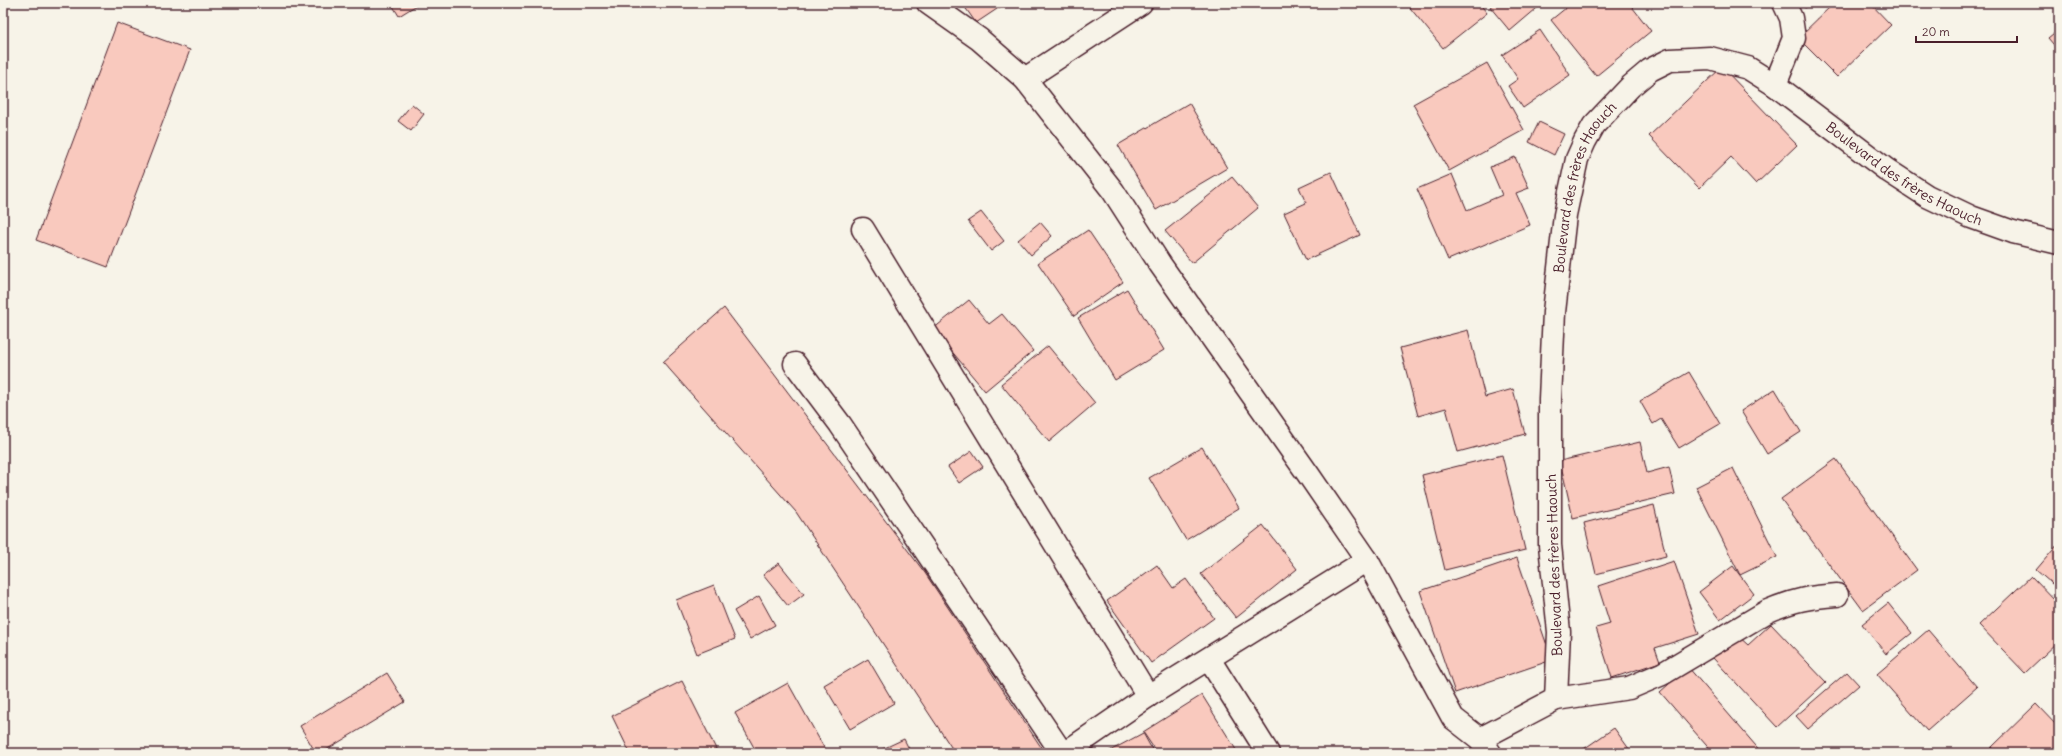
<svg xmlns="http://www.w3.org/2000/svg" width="2062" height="756" font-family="Delius,sans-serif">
	<rect width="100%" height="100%" fill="#f7f3e8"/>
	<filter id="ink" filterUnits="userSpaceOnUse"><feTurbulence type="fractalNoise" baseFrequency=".025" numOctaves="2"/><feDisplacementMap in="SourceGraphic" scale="8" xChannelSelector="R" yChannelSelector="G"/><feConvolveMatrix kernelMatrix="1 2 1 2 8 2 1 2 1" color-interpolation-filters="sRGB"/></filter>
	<g filter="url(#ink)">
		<g fill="#f9c9be" stroke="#4a1f2b">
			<path d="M391,3H420L399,16Z"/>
			<path d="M962,3H1006L976,23Z"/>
			<path d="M1406,3H1479L1487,13L1443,48Z"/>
			<path d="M1495,3H1543L1510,31L1490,7Z"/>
			<path d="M1572,3H1629L1651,31L1596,76L1551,20Z"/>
			<path d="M1801,3H1812L1805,8Z"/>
			<path d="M1834,3H1870L1891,25L1837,77L1798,38Z"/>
			<path d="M117,23L190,50L108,267L36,240Z"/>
			<path d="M2059,29V51L2048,38Z"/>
			<path d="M1540,30L1570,75L1523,108L1508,86L1518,79L1502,55Z"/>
			<path d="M1487,63L1524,130L1449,171L1413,104Z"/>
			<path d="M1722,67L1797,145L1756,184L1731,157L1699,188L1649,136Z"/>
			<path d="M1189,103L1227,168L1156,210L1118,145Z"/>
			<path d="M412,104L424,114L411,131L398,121Z"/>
			<path d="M1539,122L1564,134L1554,155L1529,142Z"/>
			<path d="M1515,157L1529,188L1516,193L1530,225L1448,260L1417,189L1452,174L1467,210L1502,195L1490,167Z"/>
			<path d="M1331,172L1360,235L1306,260L1284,213L1306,203L1299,187Z"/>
			<path d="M1232,177L1258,208L1192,263L1165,231Z"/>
			<path d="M981,212L1004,241L991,251L968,221Z"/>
			<path d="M1040,222L1052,236L1031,255L1018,240Z"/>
			<path d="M1088,230L1123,282L1074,316L1038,263Z"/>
			<path d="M1127,289L1164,350L1115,380L1078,318Z"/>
			<path d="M969,300L989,324L1002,314L1033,351L985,391L933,329Z"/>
			<path d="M724,308L925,573L1041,747L1031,753H955L796,512L663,362Z"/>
			<path d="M1468,330L1485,397L1513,389L1525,434L1458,452L1446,408L1418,416L1400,348Z"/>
			<path d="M1048,346L1095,403L1049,442L1001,384Z"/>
			<path d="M1689,372L1720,424L1679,448L1661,419L1653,424L1640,401Z"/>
			<path d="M1775,389L1801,432L1767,454L1741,411Z"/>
			<path d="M1640,442L1647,473L1669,467L1675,494L1573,518L1560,461Z"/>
			<path d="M1202,447L1239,508L1186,540L1149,478Z"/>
			<path d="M972,451L983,467L959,483L948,467Z"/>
			<path d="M1502,455L1525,550L1445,570L1422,475Z"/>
			<path d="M1836,459L1917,570L1863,610L1781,499Z"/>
			<path d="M1733,468L1777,557L1740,575L1696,487Z"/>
			<path d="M1654,505L1666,556L1596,574L1584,523Z"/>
			<path d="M1263,525L1297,569L1236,618L1201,574Z"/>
			<path d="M2059,543V590L2036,570Z"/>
			<path d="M1517,558L1552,660L1455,693L1420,591Z"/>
			<path d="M1674,561L1699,634L1655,648L1660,662L1612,678L1596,628L1610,624L1598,586Z"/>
			<path d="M779,563L804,594L788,606L763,575Z"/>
			<path d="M1157,565L1173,588L1186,579L1214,618L1151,663L1107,601Z"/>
			<path d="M1733,566L1754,594L1720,620L1699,592Z"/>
			<path d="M2031,576L2059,605V641L2025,673L1979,625Z"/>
			<path d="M714,585L735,639L697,654L676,600Z"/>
			<path d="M759,596L775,625L750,639L734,611Z"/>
			<path d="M1888,603L1912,633L1886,654L1862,624Z"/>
			<path d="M1771,624L1826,682L1777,727L1713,658L1737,635L1748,645Z"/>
			<path d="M1928,630L1977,687L1927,731L1877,674Z"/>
			<path d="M868,659L894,703L850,729L824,685Z"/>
			<path d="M1688,667L1762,753H1713L1660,692Z"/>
			<path d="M1847,672L1859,685L1808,729L1796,716Z"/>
			<path d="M387,673L405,702L321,753H316L300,726Z"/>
			<path d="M682,681L718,753H630L612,716Z"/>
			<path d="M788,683L827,753H757L735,713Z"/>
			<path d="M1202,695L1238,753H1157L1143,732Z"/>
			<path d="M2036,704L2059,728V753H1997L1991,748Z"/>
			<path d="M1614,728L1632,753H1578Z"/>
			<path d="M1143,733L1154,753H1106Z"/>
			<path d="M904,739L911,753H874Z"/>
		</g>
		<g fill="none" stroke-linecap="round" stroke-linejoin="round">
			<g stroke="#4a1f2b" stroke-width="25">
				<g id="minor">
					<path d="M1025,79L1141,3"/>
					<path d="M1775,85L1794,38L1791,18L1784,3"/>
					<path d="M863,229L1148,696"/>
					<path d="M795,364L840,424L1062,753"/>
					<path d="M1209,659L1268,753"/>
					<path d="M1556,699L1629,688L1662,674L1768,611C1794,600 1810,597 1837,595"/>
					<path id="s1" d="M1480,739L1556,699L1559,632L1550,545V399L1554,312L1565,215L1577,159L1585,141L1594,125L1631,86L1650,70L1670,60L1710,58L1748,68L1775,85L1887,170L1927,196L1971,217L2013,232L2059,243"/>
					<path d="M1065,753L1148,696L1367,560"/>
				</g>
			</g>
			<g stroke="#4a1f2b" stroke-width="25">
				<path id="major" d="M928,3L979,39L1025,79L1113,191L1160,264L1308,474L1367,560L1453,718L1480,739L1490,753"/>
			</g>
			<use href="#minor" stroke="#f7f3e8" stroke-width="22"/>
			<use href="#major" stroke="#f7f3e8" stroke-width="22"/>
		</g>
	</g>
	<g text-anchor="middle" stroke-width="3" stroke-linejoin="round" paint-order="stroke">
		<g font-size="14" fill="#4a1f2b" stroke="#f7f3e8">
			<text dy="5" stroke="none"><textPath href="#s1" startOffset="1036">Boulevard des frères Haouch</textPath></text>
			<text dy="5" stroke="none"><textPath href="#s1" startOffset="604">Boulevard des frères Haouch</textPath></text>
			<text transform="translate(1554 565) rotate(-92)" y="5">Boulevard des frères Haouch</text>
		</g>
	</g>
	<rect width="2062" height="756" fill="none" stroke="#f7f3e8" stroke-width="16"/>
	<rect x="8" y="8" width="2046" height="740" fill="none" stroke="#4a1f2b" stroke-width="1.5" filter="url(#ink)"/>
	<path d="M1916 36v6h101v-6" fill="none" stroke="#4a1f2b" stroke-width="2"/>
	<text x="1922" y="36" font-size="12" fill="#4a1f2b" stroke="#f7f3e8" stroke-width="3" paint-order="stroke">20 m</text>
</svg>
